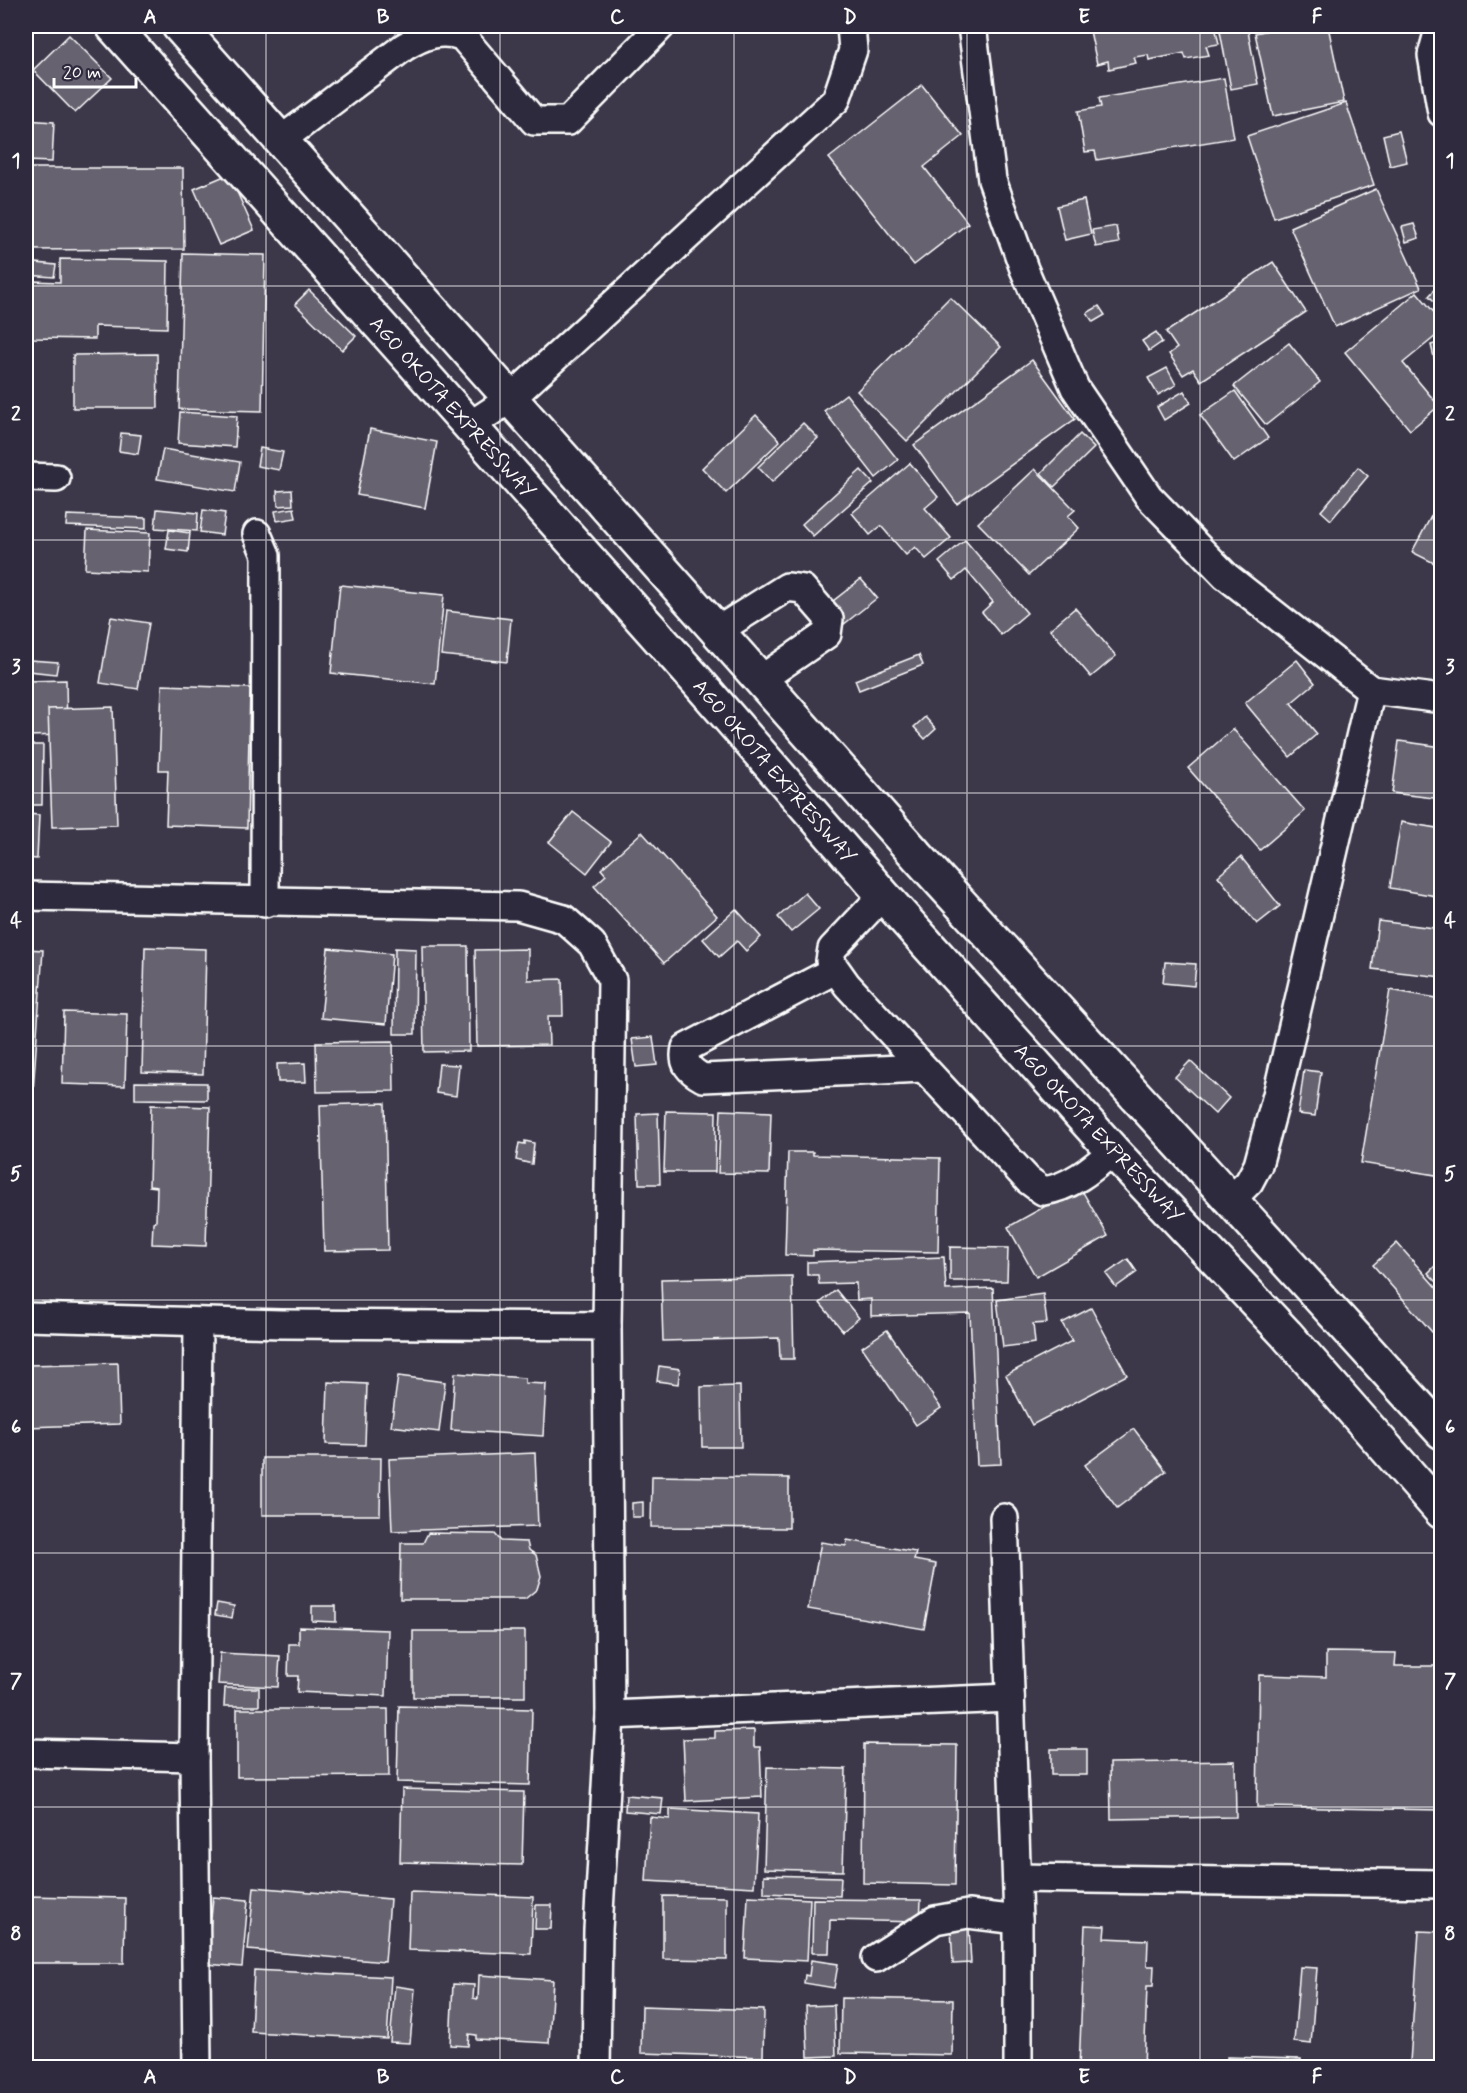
<svg xmlns="http://www.w3.org/2000/svg" width="1467" height="2093" font-family="Mynerve,sans-serif">
	<rect width="100%" height="100%" fill="#3c3749"/>
	<filter id="ink" filterUnits="userSpaceOnUse"><feTurbulence type="fractalNoise" baseFrequency=".0167" numOctaves="2"/><feDisplacementMap in="SourceGraphic" scale="12" xChannelSelector="R" yChannelSelector="G"/><feConvolveMatrix kernelMatrix="1 2 1 2 8 2 1 2 1" color-interpolation-filters="sRGB"/></filter>
	<g filter="url(#ink)">
		<g fill="#666270" stroke="#fff" stroke-width="1.5">
			<path d="M1089,26H1215L1219,44L1206,46L1209,55L1186,59L1184,53L1149,60L1148,55L1134,57L1136,63L1109,69L1108,61L1097,64Z"/>
			<path d="M1247,26L1258,84L1231,89L1220,31Z"/>
			<path d="M1288,26H1328L1344,102L1273,116L1255,33Z"/>
			<path d="M69,35L112,78L75,113L33,70Z"/>
			<path d="M1224,78L1234,138L1097,160L1095,151L1085,152L1078,111L1101,107L1099,98Z"/>
			<path d="M922,85L963,136L924,167L968,223L914,265L829,158Z"/>
			<path d="M1346,103L1374,185L1274,218L1247,136Z"/>
			<path d="M26,120L54,122L52,162L26,161Z"/>
			<path d="M1399,131L1407,162L1390,166L1383,135Z"/>
			<path d="M26,168H183L184,249L26,250Z"/>
			<path d="M229,174L254,230L219,245L194,189Z"/>
			<path d="M1376,189L1421,288L1335,327L1290,227Z"/>
			<path d="M1084,200L1091,234L1065,240L1057,206Z"/>
			<path d="M1414,224L1419,238L1406,242L1402,227Z"/>
			<path d="M1116,226L1119,243L1096,247L1092,230Z"/>
			<path d="M183,253L265,255L262,411L179,409Z"/>
			<path d="M60,259L168,261L167,328L95,326V339L31,338L32,281L60,282Z"/>
			<path d="M26,262L56,265L54,277L26,275Z"/>
			<path d="M1273,262L1306,312L1201,381L1193,369L1183,375L1169,354L1177,348L1166,332Z"/>
			<path d="M1439,285L1442,287L1439,306L1429,296Z"/>
			<path d="M309,290L356,336L342,350L295,304Z"/>
			<path d="M1417,292L1442,322V331L1403,363L1439,406L1410,430L1345,352Z"/>
			<path d="M950,297L1001,347L907,441L857,391Z"/>
			<path d="M1099,306L1105,315L1093,322L1087,313Z"/>
			<path d="M1156,332L1162,342L1149,351L1142,341Z"/>
			<path d="M1442,342V389L1431,345Z"/>
			<path d="M1289,343L1320,382L1266,425L1234,386Z"/>
			<path d="M157,354L158,408H73V355Z"/>
			<path d="M1032,360L1075,419L957,504L914,445Z"/>
			<path d="M1167,368L1176,385L1158,395L1148,378Z"/>
			<path d="M1184,391L1191,403L1164,420L1157,407Z"/>
			<path d="M1235,391L1268,438L1234,462L1200,415Z"/>
			<path d="M846,394L898,460L876,478L824,411Z"/>
			<path d="M180,412L237,416L235,447L178,443Z"/>
			<path d="M756,415L780,441L726,493L702,468Z"/>
			<path d="M803,423L818,438L772,482L758,467Z"/>
			<path d="M370,429L437,442L425,508L357,495Z"/>
			<path d="M121,433L141,435L138,454L119,451Z"/>
			<path d="M1080,434L1094,448L1054,487L1041,473Z"/>
			<path d="M26,440L31,441L30,449H26Z"/>
			<path d="M260,448L283,452L279,470L257,466Z"/>
			<path d="M163,449L240,462L235,492L157,479Z"/>
			<path d="M910,463L938,497L925,508L951,538L926,559L915,547L906,555L881,526L870,535L852,513Z"/>
			<path d="M1358,467L1368,476L1331,520L1321,511Z"/>
			<path d="M1035,469L1075,510L1068,516L1079,528L1029,575L978,523Z"/>
			<path d="M861,470L873,483L813,536L802,524Z"/>
			<path d="M292,490L293,505L278,506L277,491Z"/>
			<path d="M1442,496V567L1412,552Z"/>
			<path d="M294,508L296,518L277,521L275,511Z"/>
			<path d="M157,509L198,513L197,531L155,528Z"/>
			<path d="M203,510L225,513L222,535L200,532Z"/>
			<path d="M67,515L146,518V529L66,526Z"/>
			<path d="M87,530L150,533L148,572L85,569Z"/>
			<path d="M169,530L190,533L188,552L166,549Z"/>
			<path d="M965,540L1027,613L1001,635L982,612L993,602L966,570L954,580L939,562Z"/>
			<path d="M861,579L877,598L843,625L828,605Z"/>
			<path d="M340,585L444,595L435,684L331,673Z"/>
			<path d="M1075,608L1116,656L1091,677L1050,629Z"/>
			<path d="M446,611L511,619L507,662L441,655Z"/>
			<path d="M111,617L149,623L138,689L100,683Z"/>
			<path d="M919,655L923,665L859,690L855,680Z"/>
			<path d="M29,660L58,662L56,674L28,671Z"/>
			<path d="M1297,660L1315,683L1291,703L1317,734L1290,757L1245,703Z"/>
			<path d="M66,680L67,735L26,736V681Z"/>
			<path d="M162,685L250,688L247,828L166,825L168,770H159Z"/>
			<path d="M113,707L117,825L52,827L48,709Z"/>
			<path d="M925,717L936,729L925,739L914,727Z"/>
			<path d="M1233,729L1305,811L1260,850L1188,768Z"/>
			<path d="M1399,741L1442,747V799L1392,793Z"/>
			<path d="M26,745H43L42,805H26Z"/>
			<path d="M573,812L611,842L587,873L549,842Z"/>
			<path d="M26,814L39,815L37,859L26,858Z"/>
			<path d="M1401,822L1442,829V897L1390,888Z"/>
			<path d="M642,832L717,916L664,963L594,886L606,875L601,869Z"/>
			<path d="M1241,857L1280,906L1257,924L1218,876Z"/>
			<path d="M805,893L819,909L791,932L778,917Z"/>
			<path d="M736,909L761,937L746,951L737,941L719,957L703,939Z"/>
			<path d="M1378,921L1442,929V977L1372,969Z"/>
			<path d="M422,946H468L469,1051L424,1052Z"/>
			<path d="M145,947L206,949L203,1074L142,1072Z"/>
			<path d="M328,948L392,954L386,1024L321,1018Z"/>
			<path d="M395,948L416,949L415,1034H394Z"/>
			<path d="M26,949L43,950L33,1092L26,1091Z"/>
			<path d="M528,949V980L562,979L563,1016H548L549,1045L477,1046L475,950Z"/>
			<path d="M1165,962L1196,964L1194,986L1163,983Z"/>
			<path d="M1390,990L1442,999V1176L1361,1163Z"/>
			<path d="M64,1012L127,1014L125,1086L62,1084Z"/>
			<path d="M653,1037L657,1065L636,1067L632,1039Z"/>
			<path d="M393,1041L394,1091L317,1092L316,1042Z"/>
			<path d="M1190,1061L1229,1098L1215,1114L1175,1077Z"/>
			<path d="M305,1063L306,1082H278L277,1064Z"/>
			<path d="M439,1064L459,1065L456,1096L436,1093Z"/>
			<path d="M1304,1070L1321,1072L1315,1116L1298,1114Z"/>
			<path d="M135,1082L207,1083V1100L135,1099Z"/>
			<path d="M385,1103L388,1250L324,1251L320,1105Z"/>
			<path d="M151,1105L210,1107L206,1246L152,1244L153,1222L156,1221L157,1187L149,1186Z"/>
			<path d="M721,1110L771,1112L769,1174L718,1173Z"/>
			<path d="M666,1111L716,1112L715,1172H664Z"/>
			<path d="M658,1113L660,1184H639L637,1114Z"/>
			<path d="M525,1141L534,1143L532,1164L516,1160L519,1143L525,1144Z"/>
			<path d="M788,1152H813V1155L940,1158L938,1252L813,1250V1256L785,1255Z"/>
			<path d="M1080,1187L1108,1236L1036,1277L1008,1227Z"/>
			<path d="M1442,1240V1253L1436,1250Z"/>
			<path d="M1397,1243L1442,1294L1439,1340L1373,1265Z"/>
			<path d="M950,1247L1008,1248L1007,1281H950Z"/>
			<path d="M944,1257L946,1290L993,1288L1001,1464L977,1465L970,1313L871,1316V1299L857,1300L856,1283L819,1284L818,1275H807V1262Z"/>
			<path d="M1128,1259L1137,1272L1116,1287L1106,1274Z"/>
			<path d="M1435,1266L1442,1273V1287L1428,1273Z"/>
			<path d="M792,1276L794,1359H780L779,1338L663,1341L661,1279Z"/>
			<path d="M836,1290L859,1318L843,1331L820,1303Z"/>
			<path d="M1043,1294L1047,1323L1033,1324L1035,1343L1003,1347L997,1300Z"/>
			<path d="M1091,1308L1127,1375L1032,1425L1006,1375L1072,1341L1062,1323Z"/>
			<path d="M887,1330L941,1408L916,1425L862,1347Z"/>
			<path d="M118,1363L120,1424L26,1427V1365Z"/>
			<path d="M659,1366L680,1369L678,1384L657,1381Z"/>
			<path d="M455,1373L525,1378V1383L546,1384L543,1436L451,1430Z"/>
			<path d="M398,1376L445,1382L439,1432L391,1426Z"/>
			<path d="M328,1382L367,1384L365,1445L326,1444Z"/>
			<path d="M740,1386L741,1447H702L701,1387Z"/>
			<path d="M1134,1429L1166,1471L1117,1508L1085,1465Z"/>
			<path d="M535,1453L538,1526L392,1531L389,1459Z"/>
			<path d="M262,1458H381L380,1515H262Z"/>
			<path d="M652,1476L789,1478V1528L651,1527Z"/>
			<path d="M643,1502V1517H632V1503Z"/>
			<path d="M428,1533L495,1534L501,1541L527,1542L529,1550L536,1555L541,1576L537,1589L525,1599H400L401,1543H423Z"/>
			<path d="M847,1540L916,1552L914,1560L936,1564L924,1629L808,1609L821,1542L846,1546Z"/>
			<path d="M217,1603L234,1606L232,1618L215,1615Z"/>
			<path d="M312,1606H336V1622L312,1621Z"/>
			<path d="M299,1627L388,1630L386,1696L297,1692L298,1676H288L289,1644H299Z"/>
			<rect x="413" y="1631" width="112" height="66"/>
			<path d="M1326,1652L1396,1653L1395,1666H1442V1810L1257,1807L1259,1675L1326,1677Z"/>
			<path d="M220,1653L280,1656L278,1687L218,1684Z"/>
			<path d="M225,1688H259V1706H224Z"/>
			<path d="M399,1706L532,1709L530,1785L397,1782Z"/>
			<path d="M237,1709H388L389,1776L237,1777Z"/>
			<path d="M754,1730V1747H760L762,1797L686,1801L683,1739L715,1738V1731Z"/>
			<path d="M864,1744L957,1745L955,1885L863,1883Z"/>
			<rect x="1051" y="1749" width="36" height="26"/>
			<path d="M1235,1761L1236,1817L1111,1819L1110,1763Z"/>
			<path d="M767,1767L846,1769L843,1871L764,1869Z"/>
			<path d="M402,1789L524,1792L522,1865L400,1862Z"/>
			<path d="M626,1795L663,1798L661,1814L625,1811Z"/>
			<path d="M670,1809L758,1814L754,1887L646,1881L650,1817L670,1819Z"/>
			<path d="M764,1875L841,1877L840,1896L764,1893Z"/>
			<path d="M254,1887L390,1899L385,1962L248,1950Z"/>
			<path d="M410,1892L533,1897L531,1954L408,1950Z"/>
			<path d="M26,1896L125,1898L124,1963H26Z"/>
			<path d="M663,1896L727,1897V1960L663,1959Z"/>
			<path d="M748,1896L810,1899L807,1961L745,1958Z"/>
			<path d="M213,1897L248,1900L242,1967L207,1964Z"/>
			<path d="M813,1899L921,1900L920,1922L830,1920L829,1953H812Z"/>
			<path d="M536,1905H552L551,1929H535Z"/>
			<path d="M1085,1925L1105,1926L1104,1938L1148,1940L1147,1966H1154L1153,1986H1147L1144,2068H1079Z"/>
			<path d="M969,1928L971,1963L953,1964L951,1929Z"/>
			<path d="M1419,1931L1442,1932V2064L1410,2062Z"/>
			<path d="M811,1960L838,1964L834,1988L804,1983L805,1975L809,1976Z"/>
			<path d="M1300,1967L1317,1968L1311,2044L1294,2042Z"/>
			<path d="M254,1970L391,1977L387,2039L251,2032Z"/>
			<path d="M479,1975L553,1980L549,2043L476,2039V2035L469,2034L468,2046L450,2045L453,1984L474,1985L473,1998L478,1999Z"/>
			<path d="M395,1986L415,1989L410,2043L390,2042Z"/>
			<path d="M841,1998L953,2000L952,2055L840,2053Z"/>
			<path d="M834,2005L836,2056L808,2057L806,2006Z"/>
			<path d="M642,2006L764,2010L763,2057L641,2053Z"/>
			<path d="M1227,2057L1301,2059V2068H1227Z"/>
			<path d="M751,2058L801,2061V2068H751Z"/>
			<path d="M458,2064V2068H409V2066Z"/>
		</g>
		<g fill="none" stroke-linecap="round" stroke-linejoin="round">
			<g stroke="#fff" stroke-width="32">
				<g id="minor">
					<path d="M972,26L992,180L1024,269L1075,388L1149,497L1226,576L1371,690L1277,1095L1258,1165L1249,1182L1231,1200"/>
					<path d="M1440,26L1432,55L1442,113"/>
					<path d="M281,140L404,47C424,35 439,29 462,36L534,121H568L661,26"/>
					<path d="M469,426L510,399L836,100L853,50L851,26"/>
					<path d="M26,477L56,478"/>
					<path d="M257,534L266,555L265,903"/>
					<path d="M717,631L787,587L803,589L829,619L827,634L760,680"/>
					<path d="M1371,690L1442,699"/>
					<path d="M883,895L832,949L830,961L847,985L1028,1180L1043,1191C1070,1188 1093,1168 1113,1151"/>
					<path d="M26,896L518,906L564,919L592,944L612,980L607,1326L610,1715L598,1930L596,2068"/>
					<path d="M835,970L686,1048C682,1064 690,1071 703,1078L923,1068"/>
					<path d="M26,1317L281,1324L607,1326"/>
					<path d="M1004,1518L1018,1920V2068"/>
					<path d="M610,1715L1010,1698"/>
					<path d="M26,1753L194,1757"/>
					<path d="M1017,1878L1442,1884"/>
					<path d="M876,1958L935,1920L968,1914L1018,1920"/>
					<path d="M197,2068L194,1757L198,1323"/>
				</g>
			</g>
			<g stroke="#fff" stroke-width="38">
				<g id="major">
					<path d="M113,26L698,682L883,895L1113,1151L1286,1334L1442,1512"/>
					<path d="M179,26L919,858L1442,1432"/>
				</g>
			</g>
			<use href="#minor" stroke="#2f2a3d" stroke-width="27"/>
			<use href="#major" stroke="#2f2a3d" stroke-width="33"/>
		</g>
	</g>
	<path fill="none" stroke="#fff" stroke-width="1.5" stroke-opacity="0.55" d="M266,26V2068M500,26V2068M734,26V2068M967,26V2068M1200,26V2068M26,286H1442M26,540H1442M26,793H1442M26,1046H1442M26,1300H1442M26,1553H1442M26,1807H1442"/>
	<g text-anchor="middle" stroke-width="6" stroke-linejoin="round" paint-order="stroke">
		<g font-size="20" fill="#fff" stroke="#2f2a3d">
			<text transform="translate(453 407) rotate(48)" y="7">AGO OKOTA EXPRESSWAY</text>
			<text transform="translate(775 771) rotate(49)" y="7">AGO OKOTA EXPRESSWAY</text>
			<text transform="translate(1099 1133) rotate(47)" y="7">AGO OKOTA EXPRESSWAY</text>
		</g>
	</g>
	<rect width="1467" height="2093" fill="none" stroke="#2f2a3d" stroke-width="66"/>
	<path d="M54 78v9h82v-9" fill="none" stroke="#ffffff" stroke-width="3"/>
	<text x="63" y="78" font-size="18" fill="#ffffff" stroke="#2f2a3d" stroke-width="4.5" paint-order="stroke">20 m</text>
	<rect x="33" y="33" width="1401" height="2027" fill="none" stroke="#fff" stroke-width="2"/>
	<g font-size="20" text-anchor="middle" font-weight="bold" fill="#fff">
		<text x="150" y="23">A</text>
		<text x="383" y="23">B</text>
		<text x="617" y="23">C</text>
		<text x="850" y="23">D</text>
		<text x="1084" y="23">E</text>
		<text x="1317" y="23">F</text>
		<text x="16" y="167">1</text>
		<text x="1450" y="167">1</text>
		<text x="16" y="420">2</text>
		<text x="1450" y="420">2</text>
		<text x="16" y="673">3</text>
		<text x="1450" y="673">3</text>
		<text x="16" y="927">4</text>
		<text x="1450" y="927">4</text>
		<text x="16" y="1180">5</text>
		<text x="1450" y="1180">5</text>
		<text x="16" y="1433">6</text>
		<text x="1450" y="1433">6</text>
		<text x="16" y="1687">7</text>
		<text x="1450" y="1687">7</text>
		<text x="16" y="1940">8</text>
		<text x="1450" y="1940">8</text>
		<text x="150" y="2083">A</text>
		<text x="383" y="2083">B</text>
		<text x="617" y="2083">C</text>
		<text x="850" y="2083">D</text>
		<text x="1084" y="2083">E</text>
		<text x="1317" y="2083">F</text>
	</g>
</svg>
